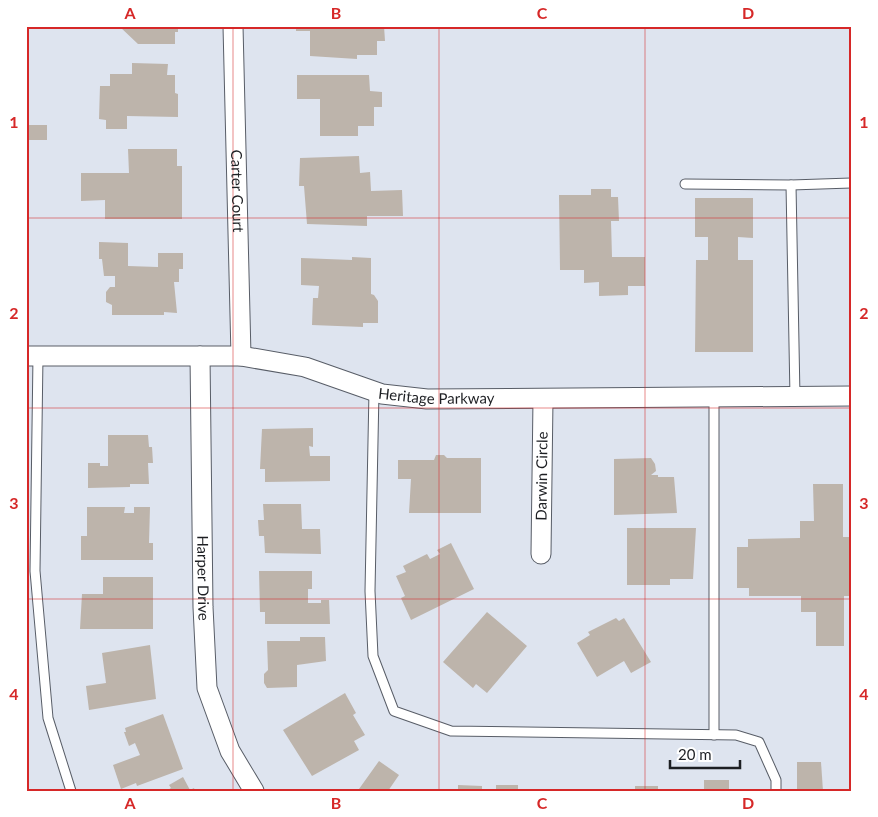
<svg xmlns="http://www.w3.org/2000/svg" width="878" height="817" font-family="Lato,sans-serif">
	<rect width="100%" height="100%" fill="#dee4ef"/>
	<g fill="#bdb4ab">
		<path d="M119,26H178V32H175V44H138Z"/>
		<path d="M296,26H384L385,41H377V55H357V59L310,56V31H296Z"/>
		<path d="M132,63L168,64L167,75H175V93L178,94V117L127,116V129H106V120L99,119L100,86H110V74H132Z"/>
		<path d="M297,75H369L370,91L382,92V107H374V126H358V136H320V99H297Z"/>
		<rect x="29" y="125" width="18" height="15"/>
		<path d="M128,149H177V166H182V219H105V200L81,201V173H129Z"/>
		<path d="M359,156L360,173L370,172L371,191L402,190L403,216H367V226L307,224L304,186H299L300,158Z"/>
		<path d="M591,189H611V197H618L619,221H611L612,257H645V286H628V295L599,296V282L584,283V270H560L559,195H591Z"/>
		<path d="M695,198H753V238L738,237V260H753V352H695L696,260H708V237H695Z"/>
		<path d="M99,242L128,243V266L158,267V253H183V269H179V282H174L177,313L164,312V315H112V305L106,302V292L110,287H115V276H104L102,259H99Z"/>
		<path d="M352,257L371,258V294L374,295L378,301V323H363V327L312,325L313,298H318L319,286L301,285V258L352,260Z"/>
		<path d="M313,428V447L309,446L310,456H330V481L265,482V469H260L262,429Z"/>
		<path d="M108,435H148L149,447H152L153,463H148L149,484H130V487L88,488V463H100V466H108Z"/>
		<path d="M436,455H444L447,458H481V513H409L411,479H398V460H434Z"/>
		<path d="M651,458L655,464L656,471L651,475H658V477H674L677,513L614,515V459Z"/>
		<path d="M813,484H843V537H850L849,549L852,550L850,596H844V646H816V612H801V596H749V588H737V547H748V539L800,538V521H814Z"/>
		<path d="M263,504H301L302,529H320L321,554L265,553L264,536H259L258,520H264Z"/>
		<path d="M87,507H125L124,513H134V507H150L149,543H153V560H81V536H87Z"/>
		<path d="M627,528H696L693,579H670V585H627Z"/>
		<path d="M451,543L474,589L411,620L401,598L405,596L396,576L406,572L403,566L427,554L430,559L440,554L437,550Z"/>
		<path d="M259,571H312V589H308V603H321V600H329L330,624H265V612H260Z"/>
		<path d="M103,577H153V629H80L82,594H103Z"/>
		<path d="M487,612L527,646L487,693L476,684L473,688L443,662Z"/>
		<path d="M616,618L619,621L624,618L651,662L631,673L624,661L597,677L577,643L590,635L588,632Z"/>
		<path d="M300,637H325L326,661L297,665V687L267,688L264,683V674L268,670L267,641H300Z"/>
		<path d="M150,645L156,699L89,710L86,686L106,683L102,653Z"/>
		<path d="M345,693L356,713L353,715L365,735L354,741L359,750L312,776L283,730Z"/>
		<path d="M163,714L183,769L137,786L136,783L121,789L113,765L140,755L135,743L129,746L124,732H126L125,728Z"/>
		<path d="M379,761L399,775L388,791H355L359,789Z"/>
		<path d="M797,762H821L823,791H797Z"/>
		<path d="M183,777L190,790L194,788L195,791H166L171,788L169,785Z"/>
		<rect x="704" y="780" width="25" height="11"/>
		<path d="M458,785L482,786V791H458Z"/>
		<rect x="496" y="785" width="22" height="6"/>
		<rect x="635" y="786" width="23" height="5"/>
	</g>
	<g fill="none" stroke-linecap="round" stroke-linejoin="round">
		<g stroke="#585d67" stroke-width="11">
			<g id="lane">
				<path d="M685,184L791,185L795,397"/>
				<path d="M791,185L851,183"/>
				<path d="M38,356L35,571L48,718L71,791"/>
				<path d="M374,391L370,591L373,656L394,711L451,731L736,735L759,742L776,780V791"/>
				<path d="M714,735V398"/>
			</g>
		</g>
		<g stroke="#585d67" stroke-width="21">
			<g id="street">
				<path id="s1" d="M233,26L241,356"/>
				<path id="s2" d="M26,356H241L305,367L382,394L427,399L852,396"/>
				<path id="s3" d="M200,356L203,607L207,688L230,751L254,791"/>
				<path id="s4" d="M541,554L543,399"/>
			</g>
		</g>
		<use href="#lane" stroke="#fff" stroke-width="9"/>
		<use href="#street" stroke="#fff" stroke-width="19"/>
	</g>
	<path fill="none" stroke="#d62828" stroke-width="1" stroke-opacity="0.55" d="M233,26V791M439,26V791M645,26V791M26,218H852M26,408H852M26,599H852"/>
	<g text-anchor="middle" stroke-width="4" stroke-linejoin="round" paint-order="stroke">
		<g font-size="15" fill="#1d1f23" stroke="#fff">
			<text dy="5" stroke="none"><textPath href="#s1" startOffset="165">Carter Court</textPath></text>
			<text dy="5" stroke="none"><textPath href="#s2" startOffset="416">Heritage Parkway</textPath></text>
			<text dy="5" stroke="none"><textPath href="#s4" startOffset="78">Darwin Circle</textPath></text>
			<text dy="5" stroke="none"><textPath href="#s3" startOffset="222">Harper Drive</textPath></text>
		</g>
	</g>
	<rect width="878" height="817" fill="none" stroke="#ffffff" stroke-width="55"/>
	<path d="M670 760v8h70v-8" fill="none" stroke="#1d1f23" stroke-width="2.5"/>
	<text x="678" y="760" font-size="15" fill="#1d1f23" stroke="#ffffff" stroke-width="4" paint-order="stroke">20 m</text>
	<rect x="28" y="28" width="822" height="762" fill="none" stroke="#d62828" stroke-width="2"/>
	<g font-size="16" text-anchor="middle" font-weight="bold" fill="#d62828">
		<text x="130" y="19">A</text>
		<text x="336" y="19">B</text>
		<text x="542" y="19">C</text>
		<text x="748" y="19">D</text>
		<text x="14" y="128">1</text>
		<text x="864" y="128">1</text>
		<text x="14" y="319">2</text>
		<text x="864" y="319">2</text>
		<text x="14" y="509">3</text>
		<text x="864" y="509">3</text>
		<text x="14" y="700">4</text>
		<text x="864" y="700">4</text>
		<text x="130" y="809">A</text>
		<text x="336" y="809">B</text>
		<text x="542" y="809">C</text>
		<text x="748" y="809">D</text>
	</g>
</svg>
